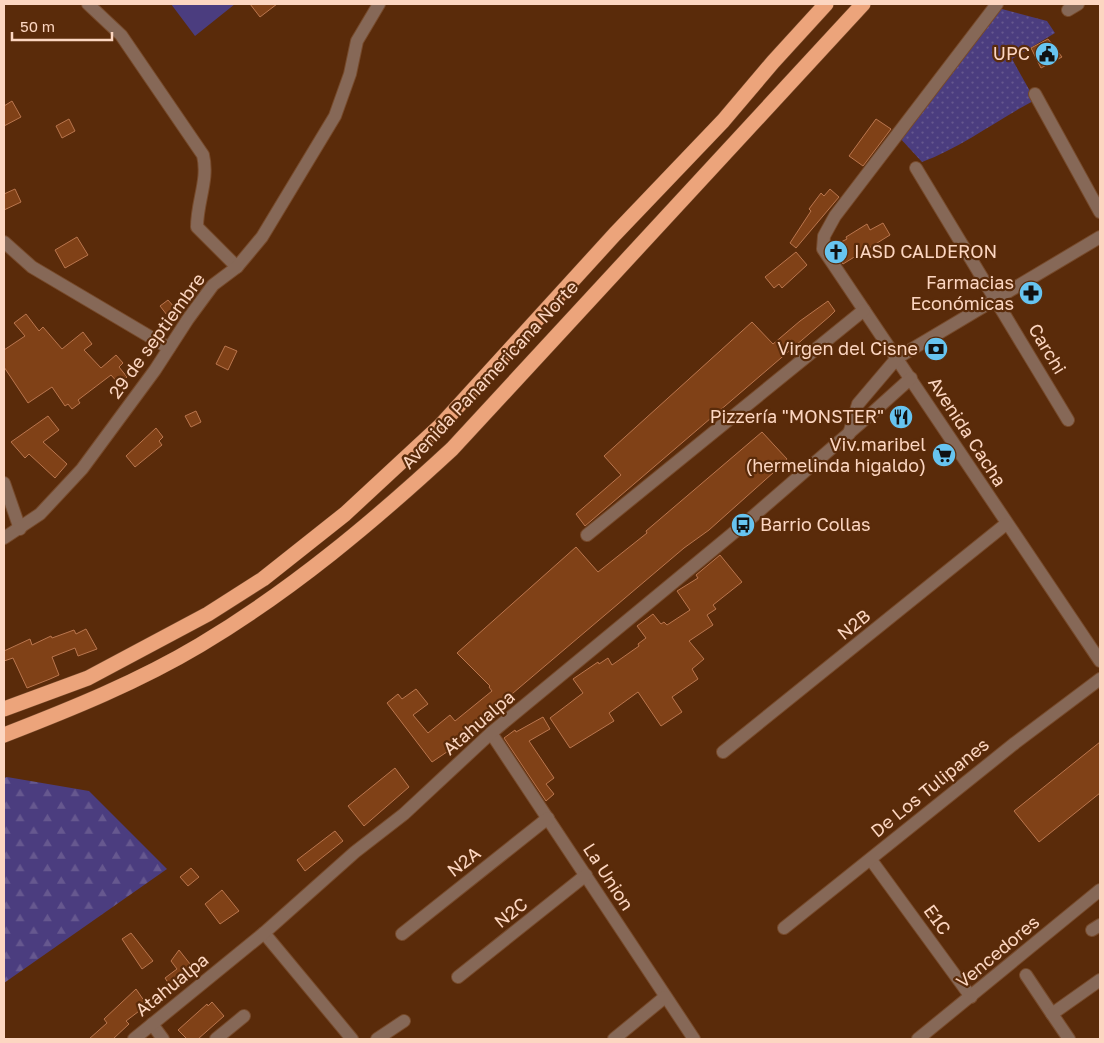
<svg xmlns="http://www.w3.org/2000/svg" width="1104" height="1043" font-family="'Golos Text',sans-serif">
	<defs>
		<pattern id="forest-firs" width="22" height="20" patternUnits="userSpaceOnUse" patternTransform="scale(1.25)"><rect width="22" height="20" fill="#4b3d7f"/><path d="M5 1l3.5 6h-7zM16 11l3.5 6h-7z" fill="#66588f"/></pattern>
		<pattern id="park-dots" width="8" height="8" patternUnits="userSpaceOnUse" patternTransform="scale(1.25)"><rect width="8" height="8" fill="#4b3d7f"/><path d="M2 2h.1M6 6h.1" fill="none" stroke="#66588f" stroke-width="1.8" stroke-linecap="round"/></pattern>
	</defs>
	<rect width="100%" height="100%" fill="#5a2b0a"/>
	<path fill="url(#forest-firs)" d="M7,777L89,791L167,869L4,983V778Z"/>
	<path fill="url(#park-dots)" d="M998,8L1047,21L1055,33L1012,59L1035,100C997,120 962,147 922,162L899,137Z"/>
	<path fill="#4b3d7f" d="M171,4H235L195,36Z"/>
	<g fill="#804117" stroke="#ba764e">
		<path d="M250,4H277L260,17Z"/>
		<path d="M1048,39L1062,57L1041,68L1031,48Z"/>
		<path d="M12,101L21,117L4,126V106Z"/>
		<path d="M69,119L75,131L62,138L56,126Z"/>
		<path d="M876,119L891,129L863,166L849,156Z"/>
		<path d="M15,189L21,202L4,210V194Z"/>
		<path d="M830,189L839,197L796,248L790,243L811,211L809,209L821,193L824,196Z"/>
		<path d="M883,223L890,235L843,264L833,250L843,244L841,242L847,239L846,237L867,224L870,230Z"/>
		<path d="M77,237L88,255L65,268L55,250Z"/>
		<path d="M796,252L807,265L782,288L779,284L774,288L765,277Z"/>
		<path d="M168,300L175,308L167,315L160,306Z"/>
		<path d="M828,301L835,311L830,316L585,526L576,514L621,475L604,456L752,322L773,344L800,321Z"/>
		<path d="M26,314L39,331L43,327L62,349L83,332L92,344L84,350L101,368L116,355L123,363L119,367L127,377L119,384L111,375L78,400L80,403L72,409L68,404L65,406L52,387L28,403L4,367V350L25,336L14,323Z"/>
		<path d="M225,346L237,351L228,370L216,364Z"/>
		<path d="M196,411L201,422L191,427L185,416Z"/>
		<path d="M48,416L59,430L43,442L67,464L55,478L29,454L25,458L11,442Z"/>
		<path d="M156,428L163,437L159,441L162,445L135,467L126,456Z"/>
		<path d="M762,432L787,459L783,464L709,530L684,548L493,710L497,713L478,731L432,762L387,703L398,694L402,699L416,689L428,704L413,715L428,733L450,715L455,721L492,691L489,687L490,686L457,653L576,547L598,572L647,533L646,531Z"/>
		<path d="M720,555L742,582L713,605L716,609L707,615L713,625L689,641L704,659L692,669L698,679L672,697L682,712L661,726L638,692L609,713L614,721L570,748L550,718L583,693L573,679L598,662L599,664L608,658L612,665L639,646L638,644L646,638L637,626L653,614L661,624L664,622L667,625L690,610L677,591L698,578L696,575Z"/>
		<path d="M86,629L97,649L78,656L75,648L52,657L59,675L50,679L27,688L13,658L4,661V651L30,639L32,645L51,636L52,638L74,630L76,634Z"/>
		<path d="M543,717L550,729L529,741L554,778L546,784L554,794L546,801L504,738L515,730L516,732Z"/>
		<path d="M1100,742V793L1039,842L1014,811Z"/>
		<path d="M395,768L409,787L364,826L348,806Z"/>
		<path d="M335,831L343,841L305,871L297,860Z"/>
		<path d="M191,868L199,877L188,886L180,877Z"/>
		<path d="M222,890L239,911L220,924L205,904Z"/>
		<path d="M131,933L153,961L142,969L122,939Z"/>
		<path d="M179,950L194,969L171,987L165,978L177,969L171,961Z"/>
		<path d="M136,989L147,1005L126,1021L129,1024L113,1039H89L107,1023L104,1019Z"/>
		<path d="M212,1002L224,1016L198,1039H187L178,1030L207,1004L208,1006Z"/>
	</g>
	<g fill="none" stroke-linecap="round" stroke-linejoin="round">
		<g stroke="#774a2b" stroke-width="14">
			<g id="minor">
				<path d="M88,4L121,35L203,155C209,180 197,201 197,227L237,267"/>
				<path d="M997,4L835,216L824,236L823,249L1100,661"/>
				<path d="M1068,10L1078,4"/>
				<path d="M1035,94L1100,212"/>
				<path d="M916,168L1068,420"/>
				<path d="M4,242L32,267L169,348"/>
				<path d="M849,434L858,404L897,358L1100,237"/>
				<path d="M4,483L20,529"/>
				<path d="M587,535L864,310"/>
				<path d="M4,538L40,514L82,469L155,370L188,319L213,285L237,267L262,237L335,116L350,74L357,41L379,4"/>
				<path d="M491,733L694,1039"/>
				<path d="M723,752L1006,524"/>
				<path d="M874,864L971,997"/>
				<path d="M784,928L1015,743L1100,679"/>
				<path d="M1092,930L1100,925"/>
				<path d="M264,933L352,1039"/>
				<path d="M402,934L548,818"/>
				<path d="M1026,975L1052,1014"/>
				<path d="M458,977L586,875"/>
				<path d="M152,1024L163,1039"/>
				<path d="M134,1039L264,933L355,852L404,814L491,733L743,525L871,414L911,378"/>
				<path d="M216,1039L244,1016"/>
				<path d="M377,1039L404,1021"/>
				<path d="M614,1039L665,997"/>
				<path d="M918,1039L1100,890"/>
				<path d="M1069,1039L1052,1014L1100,980"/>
			</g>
		</g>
		<g stroke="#774a2b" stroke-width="16">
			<g id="highway">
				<path d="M4,709L88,678L208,614L263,579L345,514L441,425L615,234L723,121L773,62L826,4"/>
				<path d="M4,735C71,709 138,682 200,645C292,590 373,522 452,449L863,4"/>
			</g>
		</g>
		<use href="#minor" stroke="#866857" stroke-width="12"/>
		<use href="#highway" stroke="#eca47b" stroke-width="15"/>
	</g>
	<defs>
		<g id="civic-disc" transform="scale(1.25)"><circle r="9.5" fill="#67c4f0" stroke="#5a2b0a"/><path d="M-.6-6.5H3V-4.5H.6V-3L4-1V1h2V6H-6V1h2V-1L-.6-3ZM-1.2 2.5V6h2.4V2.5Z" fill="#111"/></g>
		<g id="church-disc" transform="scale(1.25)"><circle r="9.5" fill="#67c4f0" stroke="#5a2b0a"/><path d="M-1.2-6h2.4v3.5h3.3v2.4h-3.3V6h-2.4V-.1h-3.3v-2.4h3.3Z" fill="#111"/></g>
		<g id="pharmacy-disc" transform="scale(1.25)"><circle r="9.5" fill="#67c4f0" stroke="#5a2b0a"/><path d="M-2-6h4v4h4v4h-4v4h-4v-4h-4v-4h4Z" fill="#111"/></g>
		<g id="bank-disc" transform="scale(1.25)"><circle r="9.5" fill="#67c4f0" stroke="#5a2b0a"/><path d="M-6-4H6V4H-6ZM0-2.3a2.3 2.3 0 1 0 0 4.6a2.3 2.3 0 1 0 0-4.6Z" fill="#111"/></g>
		<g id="restaurant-disc" transform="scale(1.25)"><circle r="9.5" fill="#67c4f0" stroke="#5a2b0a"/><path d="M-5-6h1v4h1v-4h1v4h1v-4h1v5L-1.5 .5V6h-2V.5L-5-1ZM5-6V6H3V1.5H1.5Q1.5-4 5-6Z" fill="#111"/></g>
		<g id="supermarket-disc" transform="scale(1.25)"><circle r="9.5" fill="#67c4f0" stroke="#5a2b0a"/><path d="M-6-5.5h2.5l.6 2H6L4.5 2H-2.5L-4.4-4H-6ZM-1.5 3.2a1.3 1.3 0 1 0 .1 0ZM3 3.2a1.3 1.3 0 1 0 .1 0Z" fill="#111"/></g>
		<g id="bus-disc" transform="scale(1.25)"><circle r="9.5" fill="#67c4f0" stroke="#5a2b0a"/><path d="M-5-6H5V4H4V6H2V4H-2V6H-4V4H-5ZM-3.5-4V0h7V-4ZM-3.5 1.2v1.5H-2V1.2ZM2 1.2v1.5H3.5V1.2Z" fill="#111"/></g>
	</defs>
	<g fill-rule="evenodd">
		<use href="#civic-disc" x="1047" y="54"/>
		<use href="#church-disc" x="836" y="252"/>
		<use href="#pharmacy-disc" x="1031" y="293"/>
		<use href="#bank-disc" x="936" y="349"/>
		<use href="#restaurant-disc" x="901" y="417"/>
		<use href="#supermarket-disc" x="944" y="455"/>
		<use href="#bus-disc" x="743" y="525"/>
	</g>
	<g text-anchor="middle" stroke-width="4.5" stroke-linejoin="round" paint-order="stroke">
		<g font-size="18" fill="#fcd6c1" stroke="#5a2b0a" text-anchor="end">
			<text x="1030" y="60">UPC</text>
			<text x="854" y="258" text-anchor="start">IASD CALDERON</text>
			<text x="1014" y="289">Farmacias<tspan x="1014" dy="21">Económicas</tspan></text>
			<text x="918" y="355">Virgen del Cisne</text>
			<text x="884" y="423">Pizzería "MONSTER"</text>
			<text x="926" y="451">Viv.maribel<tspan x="926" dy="21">(hermelinda higaldo)</tspan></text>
			<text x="760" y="531" text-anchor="start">Barrio Collas</text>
		</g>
		<g font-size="18" fill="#fcd6c1" stroke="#5a2b0a">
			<text transform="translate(157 336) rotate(-54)" y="6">29 de septiembre</text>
			<text transform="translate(1047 349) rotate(59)" y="6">Carchi</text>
			<text transform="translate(490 375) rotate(-47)" y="6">Avenida Panamericana Norte</text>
			<text transform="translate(967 432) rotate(57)" y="6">Avenida Cacha</text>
			<text transform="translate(854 625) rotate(-39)" y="6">N2B</text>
			<text transform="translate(479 723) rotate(-41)" y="6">Atahualpa</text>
			<text transform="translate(930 788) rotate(-39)" y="6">De Los Tulipanes</text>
			<text transform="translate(464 862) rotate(-38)" y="6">N2A</text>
			<text transform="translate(608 877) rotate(57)" y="6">La Union</text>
			<text transform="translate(511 913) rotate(-39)" y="6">N2C</text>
			<text transform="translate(937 920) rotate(54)" y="6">E1C</text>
			<text transform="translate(998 952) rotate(-40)" y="6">Vencedores</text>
			<text transform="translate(172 985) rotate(-39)" y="6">Atahualpa</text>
		</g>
	</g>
	<rect width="1104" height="1043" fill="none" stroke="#fcd6c1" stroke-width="10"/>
	<path d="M12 32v8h100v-8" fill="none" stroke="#fcd6c1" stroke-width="2.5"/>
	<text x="20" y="32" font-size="15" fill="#fcd6c1" stroke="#5a2b0a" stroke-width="4" paint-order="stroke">50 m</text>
</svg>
